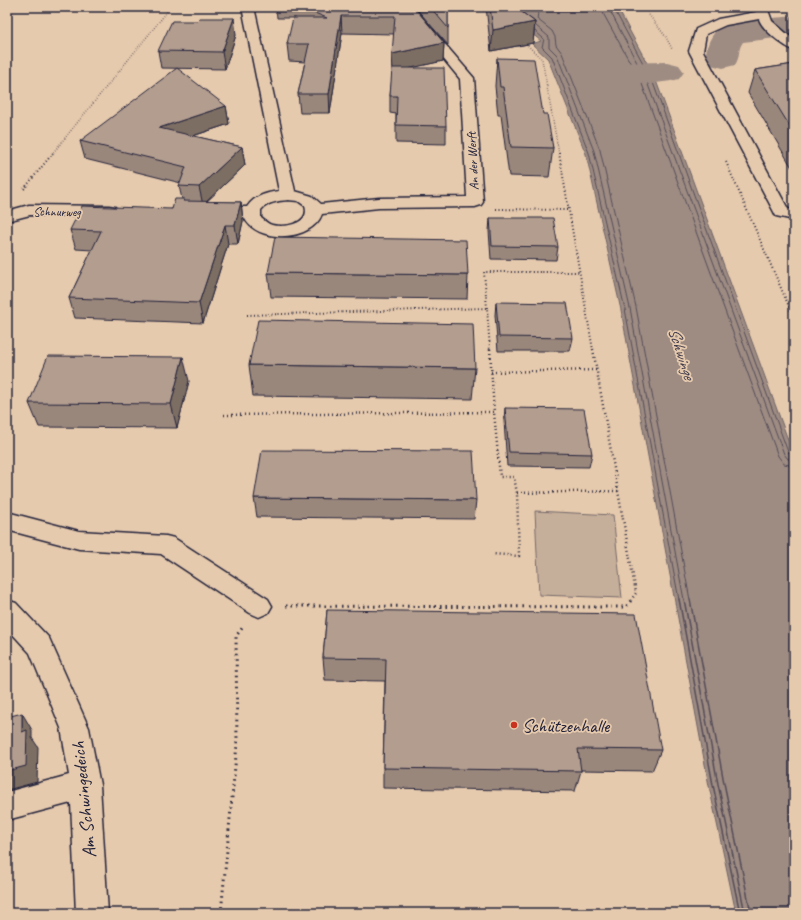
<svg xmlns="http://www.w3.org/2000/svg" width="801" height="920" font-family="Caveat,sans-serif">
	<rect width="100%" height="100%" fill="#e6caad"/>
	<filter id="ink" filterUnits="userSpaceOnUse"><feTurbulence type="fractalNoise" baseFrequency=".025" numOctaves="2"/><feDisplacementMap in="SourceGraphic" scale="8" xChannelSelector="R" yChannelSelector="G"/><feConvolveMatrix kernelMatrix="1 2 1 2 8 2 1 2 1" color-interpolation-filters="sRGB"/></filter>
	<g filter="url(#ink)">
		<path fill="#c6af9a" stroke="#74686a" d="M535,511L613,515L622,598L539,595Z"/>
		<path fill="#9e8c83" stroke="#6c6266" d="M524,7H617L655,78L794,456V913H736L709,786L621,310L586,154L548,59L532,44L541,41L526,29L499,18L523,12Z"/>
		<g fill="none" stroke-linecap="round" stroke-linejoin="round">
			<g stroke="#544c58" stroke-width="1">
				<path d="M539,7L537,19L552,31L555,37L556,45L562,53L600,150L636,307L690,600"/>
				<path d="M602,7L604,15L642,84L778,456L784,464L794,466"/>
				<path d="M608,7L647,82L784,454L788,459L794,460"/>
				<path d="M613,7L652,80L788,452L791,455H794"/>
				<path d="M535,25L549,37V47L557,55L594,151L630,308L684,600"/>
				<path d="M535,31L544,39L542,47L552,57L589,153L625,309L679,600"/>
			</g>
			<g stroke="#544c58" stroke-width="1.5">
				<path d="M679,599L713,785L740,913"/>
				<path d="M684,599L718,784L745,913"/>
				<path d="M690,599L724,783L751,913"/>
			</g>
			<g fill="#9e8c83" fill-rule="evenodd">
				<path d="M794,16V36L743,42C737,50 741,56 735,65L723,68L711,65L706,58C705,48 712,31 722,26C735,20 778,18 794,16Z"/>
				<path d="M667,62L679,65L684,72L679,79C657,85 616,86 594,80L589,73L594,66L606,63Z"/>
			</g>
			<g stroke="#22223b" stroke-width="3">
				<g id="minor">
					<path d="M242,7H254L295,191L312,196L321,204L379,198L467,197L460,79L401,7H413L474,78L483,202L481,205L475,207L379,208L322,214C312,242 256,244 244,217H213L207,216L205,212L207,208L213,207H247C254,196 266,193 279,191ZM288,200L298,201L305,206C311,224 285,228 272,225C268,224 265,221 261,218V210C268,202 278,201 288,200Z"/>
					<path d="M755,7H767L772,21L794,40V50C784,47 762,29 759,19L726,25L706,34L703,51L788,209L794,210V220L776,216L774,212L689,51L696,29L718,19L756,12Z"/>
					<path d="M29,205L109,206L115,207L117,211L115,215L109,216L30,215L7,221V211Z"/>
					<path d="M7,512L79,531L166,536L174,538L268,599L272,606L268,613L259,617L250,613L161,554L79,549L7,530Z"/>
					<path d="M7,600L16,603L49,638L89,728L100,785L108,913H76L71,803L7,820V792L69,775L61,728L30,653L7,628Z"/>
				</g>
			</g>
			<g stroke="#22223b" stroke-width="1.5" stroke-dasharray="0.5 2" stroke-linecap="butt">
				<path d="M643,7L666,37L672,49"/>
				<path d="M483,8L489,13"/>
				<path d="M526,44L542,59L559,154"/>
				<path d="M52,154L171,7"/>
			</g>
			<g stroke="#22223b" stroke-width="2" stroke-dasharray="1 2.5" stroke-linecap="butt">
				<path d="M559,153L593,350"/>
				<path d="M726,162L794,318"/>
				<path d="M24,189L53,153"/>
				<path d="M496,209L568,210"/>
				<path d="M487,308L484,272H579"/>
				<path d="M247,315L487,308L490,350"/>
			</g>
			<g stroke="#22223b" stroke-width="2.5" stroke-dasharray="1 3" stroke-linecap="butt">
				<path d="M490,349L494,412"/>
				<path d="M593,349L636,593L631,600"/>
				<path d="M491,372L596,370"/>
				<path d="M224,415L494,412L500,477H514L517,493L519,556L493,554"/>
				<path d="M517,493L618,491"/>
			</g>
			<g stroke="#22223b" stroke-width="3" stroke-dasharray="1.5 4" stroke-linecap="butt">
				<path d="M286,606L626,607L632,599"/>
				<path d="M221,913L237,745L236,636L243,627"/>
			</g>
			<use href="#minor" fill="#e6caad" fill-rule="evenodd"/>
		</g>
		<g fill="#9a877b" stroke="#22223b">
			<path d="M276,7H414L444,43L443,61L409,68L446,126V144L396,143V114L390,113V96L393,68L394,34L342,33L330,113H300L298,94L305,62L289,61L287,44L296,18H277Z"/>
			<path d="M415,7H448V45Z"/>
			<path d="M486,7H515L535,22L533,43L491,51Z"/>
			<path d="M236,35L225,69L161,68L158,51Z"/>
			<path d="M497,58L543,114L553,148L549,177L509,176L501,115H498L495,86Z"/>
			<path d="M794,64V171L748,93L755,70Z"/>
			<path d="M226,106L229,124L193,136L242,147L245,165L206,202H241L243,221L238,244H228L203,323L75,318L69,298L92,250L76,249L70,230L172,209L182,199L179,186L181,183L85,159L80,141Z"/>
			<path d="M490,218L558,247L556,260L491,259L489,231Z"/>
			<path d="M268,273L468,275L467,299L271,297Z"/>
			<path d="M496,302L573,338L570,351H498L495,315Z"/>
			<path d="M249,365L475,368L472,399L253,396Z"/>
			<path d="M189,381L177,428L39,427L29,403Z"/>
			<path d="M505,408L592,454L589,467L507,466L504,421Z"/>
			<path d="M254,498L476,500L474,519L257,517Z"/>
			<path d="M327,610L661,750L652,771L581,770V771L575,791L383,788V768L385,681L325,680L323,658Z"/>
		</g>
		<g fill="#7d6e64" stroke="#22223b">
			<path d="M341,16L342,33L330,113L329,94Z"/>
			<path d="M234,18L236,35L225,69L222,52Z"/>
			<path d="M535,22L533,43L491,51L493,30Z"/>
			<path d="M444,43L443,61L393,72L392,54Z"/>
			<path d="M226,106L229,124L162,146L159,128Z"/>
			<path d="M242,147L245,165L203,205L199,187Z"/>
			<path d="M241,202L243,221L238,244L235,225Z"/>
			<path d="M225,225L228,244L203,323L199,303Z"/>
			<path d="M183,357L189,381L177,428L171,404Z"/>
			<path d="M22,713L32,730V738L38,747L37,782L7,790V771L22,732Z"/>
		</g>
		<g fill="#b39d8f" stroke="#22223b">
			<path d="M300,7H414L444,43L392,54L395,16H341L329,94H298L309,44H287L293,18H327Z"/>
			<path d="M430,7H448V28Z"/>
			<path d="M490,7H515L535,22L493,30Z"/>
			<path d="M199,18H234L222,52L158,51L172,21H198Z"/>
			<path d="M497,58L534,59L543,114H547L553,148L511,147L503,87H500Z"/>
			<path d="M794,64V133L755,70Z"/>
			<path d="M177,68L226,106L159,128L242,147L199,187L179,186L186,167L80,141Z"/>
			<path d="M392,68H444L446,126L396,125L397,96H390Z"/>
			<path d="M175,199H185L183,201L241,202L235,225H225L199,303L69,298L101,231L70,230L82,206L172,209Z"/>
			<path d="M490,218H553L558,247L492,246Z"/>
			<path d="M275,237L466,240L468,275L268,273Z"/>
			<path d="M496,302L567,303L573,338L499,337Z"/>
			<path d="M258,320L473,324L475,368L249,365Z"/>
			<path d="M48,356L183,357L171,404L29,403Z"/>
			<path d="M505,408L584,409L592,454L509,452Z"/>
			<path d="M262,450L473,451L476,500L254,498Z"/>
			<path d="M327,610L636,614L661,750L578,749L581,771L383,768L386,659L323,658Z"/>
			<path d="M22,713V732L27,730L26,766L7,771V717Z"/>
		</g>
	</g>
	<circle fill="#c8321e" stroke="#e6caad" stroke-width="1.5" cx="514" cy="725" r="4"/>
	<g text-anchor="middle" stroke-width="3.5" stroke-linejoin="round" paint-order="stroke">
		<g font-size="13" fill="#22223b" stroke="#e6caad">
			<text transform="translate(472 161) rotate(-93)" y="5">An der Werft</text>
			<text x="57" y="216">Schnurweg</text>
		</g>
		<g font-size="17" font-style="italic" fill="#413c4d" stroke="#e6caad">
			<text transform="translate(682 353) rotate(72)" y="6">Schwinge</text>
		</g>
		<g font-size="19" fill="#22223b" stroke="#e6caad" text-anchor="start">
			<text x="522" y="732">Schützenhalle</text>
		</g>
		<g font-size="19" fill="#22223b" stroke="#e6caad">
			<text transform="translate(83 800) rotate(-96)" y="7">Am Schwingedeich</text>
		</g>
	</g>
	<rect width="801" height="920" fill="none" stroke="#e6caad" stroke-width="24"/>
	<rect x="12" y="12" width="777" height="896" fill="none" stroke="#22223b" stroke-width="1.5" filter="url(#ink)"/>
</svg>
